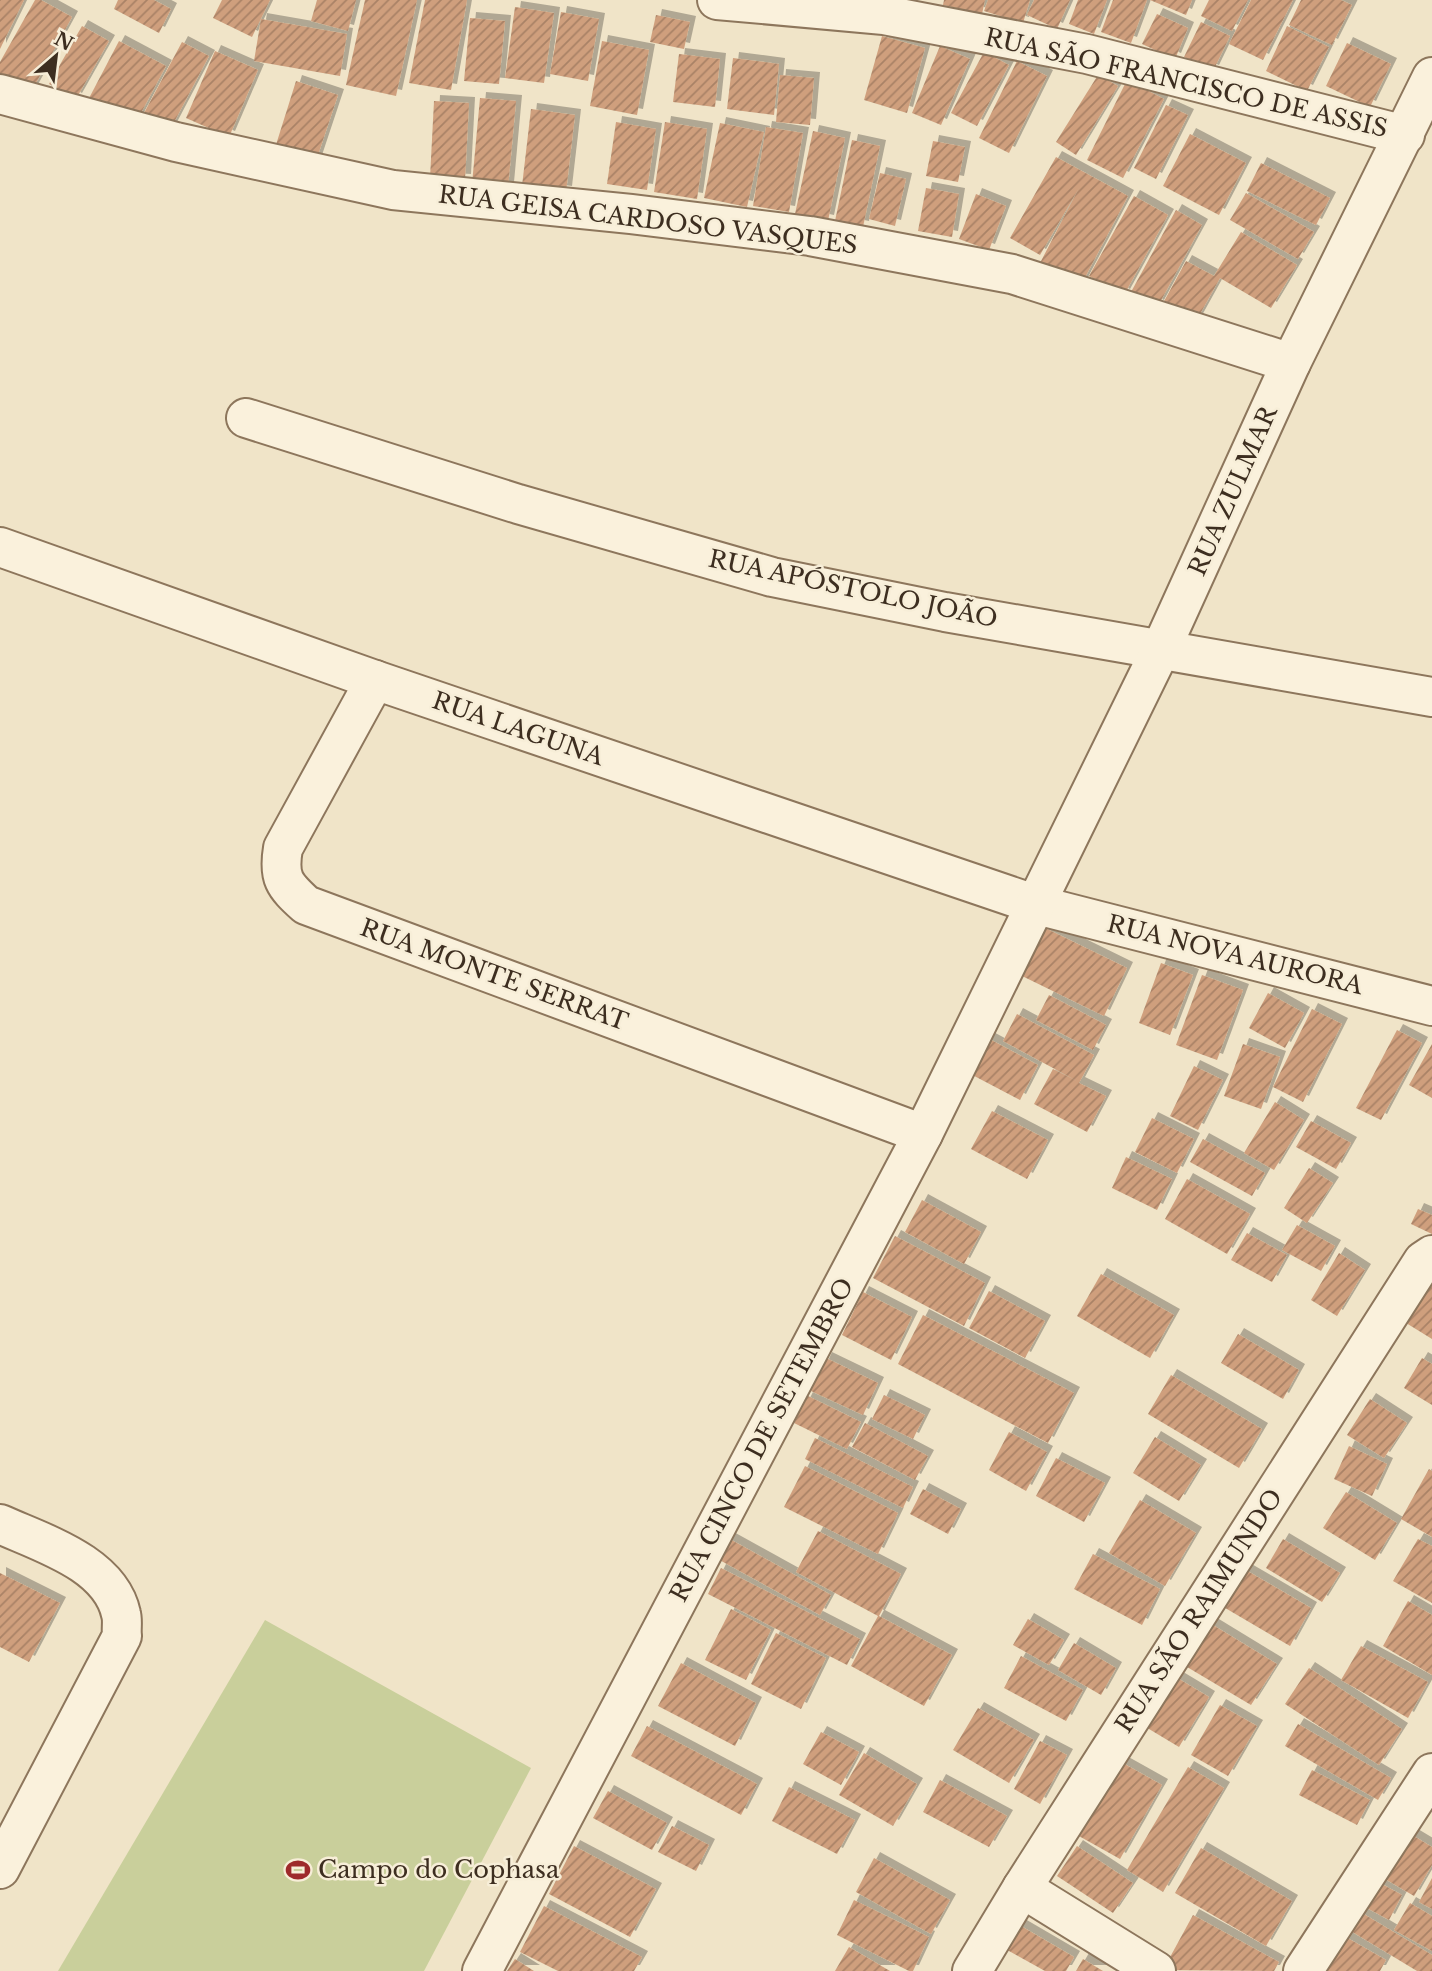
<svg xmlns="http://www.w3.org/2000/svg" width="1432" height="1971" font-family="'Libre Baskerville',serif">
	<defs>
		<pattern id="building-hatch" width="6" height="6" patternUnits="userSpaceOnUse" patternTransform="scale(1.75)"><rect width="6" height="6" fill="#cf9f7d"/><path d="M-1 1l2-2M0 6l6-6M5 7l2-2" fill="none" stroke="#a98266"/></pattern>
		<filter id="shadow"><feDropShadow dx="6" dy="-6" stdDeviation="0" flood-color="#0004"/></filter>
	</defs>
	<rect width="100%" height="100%" fill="#f0e4c8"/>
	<path fill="#c9cf9b" d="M265,1620L531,1768L424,1971H58Z"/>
	<g fill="url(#building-hatch)" filter="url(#shadow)">
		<path d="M0,0H24L0,49Z"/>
		<path d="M35,0H41L72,17L30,94L0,78V62Z"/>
		<path d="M118,0H154L171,9L159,33L114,9Z"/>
		<path d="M222,0H270L252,37L213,18Z"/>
		<path d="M317,0H356L348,31L311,21Z"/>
		<path d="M365,0H417L396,96L346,85Z"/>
		<path d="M425,0H467L451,90L409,83Z"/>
		<path d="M944,0H985L982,14L943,5Z"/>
		<path d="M988,0H1030L1023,23L984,11Z"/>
		<path d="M1034,0H1070L1057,29L1027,15Z"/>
		<path d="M1078,0H1107L1094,34L1069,24Z"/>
		<path d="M1113,0H1147L1131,43L1101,32Z"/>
		<path d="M1150,0H1192L1186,15Z"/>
		<path d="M1209,0H1248L1232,31L1201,16Z"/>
		<path d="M1251,0H1293L1263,60L1229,44Z"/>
		<path d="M1301,0H1341L1352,5L1332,45L1289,25Z"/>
		<path d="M515,7L554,13L544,83L505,78Z"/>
		<path d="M561,12L599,19L588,81L550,74Z"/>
		<path d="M1157,14L1188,28L1175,59L1142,44Z"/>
		<path d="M656,15L690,22L684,49L650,42Z"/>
		<path d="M470,18L505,21L499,84L464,81Z"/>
		<path d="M261,19L347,34L340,76L254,61Z"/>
		<path d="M1201,22L1230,36L1213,71L1184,57Z"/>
		<path d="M82,26L109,41L76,99L49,84Z"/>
		<path d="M1287,26L1329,47L1307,91L1266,71Z"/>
		<path d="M882,36L925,48L907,113L864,100Z"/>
		<path d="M119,41L166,66L134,126L87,102Z"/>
		<path d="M602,41L649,50L637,115L590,106Z"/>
		<path d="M182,42L209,56L171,128L144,113Z"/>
		<path d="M1347,43L1391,64L1370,107L1326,86Z"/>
		<path d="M940,46L970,59L941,125L912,113Z"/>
		<path d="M215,51L258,70L229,137L186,118Z"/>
		<path d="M984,52L1009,65L977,126L951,113Z"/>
		<path d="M679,54L720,59L715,107L673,102Z"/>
		<path d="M733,58L779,64L774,115L727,109Z"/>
		<path d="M1017,61L1047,76L1009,153L979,138Z"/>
		<path d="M780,75L814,78L810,125L776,122Z"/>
		<path d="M1098,75L1118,86L1076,155L1056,142Z"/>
		<path d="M1127,80L1164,99L1123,178L1087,160Z"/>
		<path d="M296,81L338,95L316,161L275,148Z"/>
		<path d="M480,98L516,101L508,188L472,184Z"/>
		<path d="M434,101L469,103L465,180L430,178Z"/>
		<path d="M1166,105L1188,115L1156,179L1134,168Z"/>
		<path d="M531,109L575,115L566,192L522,186Z"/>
		<path d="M616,122L656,129L647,190L607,184Z"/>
		<path d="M665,122L707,129L697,199L654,192Z"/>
		<path d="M720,123L764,132L747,207L704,198Z"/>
		<path d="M766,127L803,133L789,212L753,206Z"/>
		<path d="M813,131L845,138L828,221L795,214Z"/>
		<path d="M1190,134L1246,163L1219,215L1163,186Z"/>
		<path d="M852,140L880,146L863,227L835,221Z"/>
		<path d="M933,141L965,147L958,182L926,176Z"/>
		<path d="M1056,157L1128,196L1081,285L1040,263L1079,188L1040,255L1010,238Z"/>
		<path d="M1261,163L1330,198L1316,225L1247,191Z"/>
		<path d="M880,173L906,179L895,226L869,219Z"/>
		<path d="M926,188L959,194L952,237L918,231Z"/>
		<path d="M1246,193L1314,232L1298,259L1230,220Z"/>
		<path d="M976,194L1006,206L989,250L959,239Z"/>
		<path d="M1134,196L1168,215L1124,295L1089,276Z"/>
		<path d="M1176,210L1202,225L1158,306L1131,292Z"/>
		<path d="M1241,232L1297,265L1271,308L1220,278L1195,323L1162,305L1186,261L1214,276Z"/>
		<path d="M1043,927L1127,968L1104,1016L1020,975Z"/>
		<path d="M1161,963L1193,975L1170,1035L1139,1023Z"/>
		<path d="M1202,975L1243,990L1217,1060L1176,1045Z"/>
		<path d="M1268,993L1304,1013L1285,1048L1249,1028Z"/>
		<path d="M1049,995L1106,1025L1093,1050L1036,1020Z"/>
		<path d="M1312,1009L1342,1024L1303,1102L1273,1087Z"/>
		<path d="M1017,1014L1094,1055L1079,1083L1106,1096L1087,1132L1034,1104L1053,1069L1077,1081L1003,1041Z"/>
		<path d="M1397,1030L1422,1043L1381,1120L1356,1108Z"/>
		<path d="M980,1034L1038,1065L1020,1100L961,1069Z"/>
		<path d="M1243,1044L1280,1057L1261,1109L1224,1096Z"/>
		<path d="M1432,1044V1098L1409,1085Z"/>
		<path d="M1194,1066L1223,1080L1198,1130L1170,1116Z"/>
		<path d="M1275,1102L1304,1120L1274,1170L1244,1153Z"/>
		<path d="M992,1111L1048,1140L1027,1179L971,1149Z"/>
		<path d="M1152,1118L1194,1139L1177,1173L1135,1152Z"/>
		<path d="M1311,1121L1351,1143L1336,1169L1296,1147Z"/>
		<path d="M1203,1139L1265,1173L1252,1196L1190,1162Z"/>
		<path d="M1126,1157L1172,1179L1157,1210L1112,1188Z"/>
		<path d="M1309,1168L1333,1183L1307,1223L1284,1208Z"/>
		<path d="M1187,1179L1250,1214L1227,1254L1165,1219Z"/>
		<path d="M922,1200L981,1232L964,1264L905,1232Z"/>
		<path d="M1418,1209L1432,1215V1234L1411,1224Z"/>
		<path d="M1297,1225L1335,1246L1321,1271L1282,1250Z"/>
		<path d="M1247,1233L1287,1255L1272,1282L1231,1260Z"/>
		<path d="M895,1236L985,1283L964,1326L873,1278Z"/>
		<path d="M1339,1253L1365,1270L1337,1316L1311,1300Z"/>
		<path d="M1101,1274L1174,1315L1150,1358L1077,1316Z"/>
		<path d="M1432,1276V1339L1398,1318Z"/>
		<path d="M989,1291L1045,1321L1025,1358L969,1328Z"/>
		<path d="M863,1292L912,1317L891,1360L842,1335Z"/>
		<path d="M923,1315L1074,1393L1048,1443L898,1364Z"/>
		<path d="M1238,1334L1299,1370L1283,1399L1221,1363Z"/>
		<path d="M826,1358L878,1383L863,1415L811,1391Z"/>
		<path d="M1422,1358L1432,1364V1405L1404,1388Z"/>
		<path d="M1171,1375L1262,1429L1239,1468L1148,1414Z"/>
		<path d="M884,1395L925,1415L913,1439L872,1419Z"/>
		<path d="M808,1396L861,1422L847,1449L794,1423Z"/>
		<path d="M1370,1399L1407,1423L1384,1458L1347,1435Z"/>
		<path d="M865,1423L928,1456L915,1480L852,1447Z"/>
		<path d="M1009,1432L1047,1452L1026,1491L989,1470Z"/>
		<path d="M1155,1437L1201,1465L1179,1501L1133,1473Z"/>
		<path d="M815,1438L913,1487L903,1508L805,1459Z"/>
		<path d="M1349,1446L1387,1464L1372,1496L1334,1479Z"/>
		<path d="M1056,1458L1105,1483L1084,1522L1036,1496Z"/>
		<path d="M805,1466L898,1513L878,1554L784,1507Z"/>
		<path d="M1429,1469L1432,1471V1537L1401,1519Z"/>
		<path d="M923,1489L961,1509L948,1534L910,1514Z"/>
		<path d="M1346,1492L1397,1523L1375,1560L1323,1528Z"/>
		<path d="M1140,1500L1196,1533L1165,1586L1109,1553Z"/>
		<path d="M818,1531L901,1574L879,1616L952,1655L924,1706L851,1666L878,1616L796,1572Z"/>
		<path d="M726,1537L831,1595L820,1615L714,1557Z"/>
		<path d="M1283,1539L1340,1573L1322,1602L1266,1568Z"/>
		<path d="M1418,1539L1432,1546V1603L1393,1581Z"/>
		<path d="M1093,1554L1160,1589L1142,1625L1074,1589Z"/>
		<path d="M1237,1565L1311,1608L1290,1646L1215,1602Z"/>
		<path d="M721,1568L860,1639L847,1665L708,1594Z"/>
		<path d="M0,1573L60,1603L29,1662L0,1647Z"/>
		<path d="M1408,1601L1432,1615V1675L1383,1646Z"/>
		<path d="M731,1609L771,1630L746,1680L705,1660Z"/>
		<path d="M1028,1619L1064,1640L1049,1665L1013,1645Z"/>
		<path d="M1208,1622L1277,1664L1251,1705L1182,1664Z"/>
		<path d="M776,1633L826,1658L801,1709L751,1684Z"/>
		<path d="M1074,1643L1116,1668L1101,1695L1058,1670Z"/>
		<path d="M1361,1646L1428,1682L1408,1718L1341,1680Z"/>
		<path d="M1021,1656L1083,1690L1066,1721L1004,1688Z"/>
		<path d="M681,1663L756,1703L735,1746L658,1706Z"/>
		<path d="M1309,1668L1402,1729L1379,1765L1285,1704Z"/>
		<path d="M1169,1673L1209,1697L1179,1747L1139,1723Z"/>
		<path d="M1220,1705L1257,1726L1228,1776L1191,1755Z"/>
		<path d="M978,1708L1034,1740L1009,1783L953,1750Z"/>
		<path d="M1298,1724L1391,1778L1378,1800L1285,1746Z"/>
		<path d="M647,1726L757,1784L741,1815L631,1756Z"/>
		<path d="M821,1732L859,1752L841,1785L803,1764Z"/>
		<path d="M1040,1741L1067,1755L1040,1804L1014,1789Z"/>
		<path d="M1103,1752L1162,1785L1120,1859L1061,1826Z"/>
		<path d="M864,1753L917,1784L893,1826L839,1795Z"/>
		<path d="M1188,1767L1224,1788L1163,1892L1127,1870Z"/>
		<path d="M1312,1770L1370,1800L1357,1825L1299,1795Z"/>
		<path d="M940,1780L1007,1816L989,1847L923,1812Z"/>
		<path d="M789,1787L855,1820L837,1854L772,1821Z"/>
		<path d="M608,1791L667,1823L652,1850L593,1818Z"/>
		<path d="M672,1826L709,1845L696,1871L658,1852Z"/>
		<path d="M1402,1829L1432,1847V1865L1414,1896L1375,1873Z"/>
		<path d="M574,1846L656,1889L630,1937L549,1894Z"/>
		<path d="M1077,1846L1133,1883L1113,1913L1057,1876Z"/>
		<path d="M1201,1848L1292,1901L1266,1946L1175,1893Z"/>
		<path d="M874,1858L950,1900L931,1934L856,1892Z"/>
		<path d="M1369,1877L1402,1895L1389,1920L1356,1902Z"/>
		<path d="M1432,1878V1909L1419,1902Z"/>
		<path d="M854,1900L929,1937L913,1971H909L837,1935Z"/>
		<path d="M1410,1903L1432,1916V1951L1394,1930Z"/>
		<path d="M544,1906L642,1957L634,1971H558L520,1952Z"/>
		<path d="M1352,1907L1432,1955V1971H1417L1341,1925Z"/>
		<path d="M1193,1915L1279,1962L1274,1971L1163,1970Z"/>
		<path d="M1014,1922L1074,1957L1066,1971H1045L1000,1946Z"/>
		<path d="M1337,1932L1386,1960L1380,1971H1315Z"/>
		<path d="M849,1947L890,1971H835Z"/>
		<path d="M515,1959L534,1971H507Z"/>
		<path d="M1083,1959L1103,1971H1076Z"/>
	</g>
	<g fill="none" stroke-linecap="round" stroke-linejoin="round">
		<g stroke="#8d765c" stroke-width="42">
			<g id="minor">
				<path d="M717,0L884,15L1087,54L1405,135"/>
				<path d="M0,94L176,142L393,190L631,214L810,236L1012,274L1291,363"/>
				<path d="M246,418L518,504L772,577L945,612L1432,697"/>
				<path d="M0,547L375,680L1037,905L1432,1006"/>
				<path d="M375,680L283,848C278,878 284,885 306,905L923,1134"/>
				<path d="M0,1524C42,1543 110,1563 121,1614C123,1621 121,1629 122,1636L0,1869"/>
				<path d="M1022,1888L1156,1971"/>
				<path d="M482,1971L923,1134L1161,649L1291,363L1432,77"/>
				<path d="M972,1971L1022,1888L1423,1261L1432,1255"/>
				<path d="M1303,1971L1432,1773"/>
			</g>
		</g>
		<use href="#minor" stroke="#faf1dc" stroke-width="38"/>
	</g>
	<defs>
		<g id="stadium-bare" transform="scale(1.89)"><path d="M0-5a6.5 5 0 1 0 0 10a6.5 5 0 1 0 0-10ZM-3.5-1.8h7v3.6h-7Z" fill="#9e2a2b" stroke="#f7eed8" stroke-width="2.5" paint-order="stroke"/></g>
	</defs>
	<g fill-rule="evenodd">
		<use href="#stadium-bare" x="298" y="1870"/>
	</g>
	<g text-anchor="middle" stroke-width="5" stroke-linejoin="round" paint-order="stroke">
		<g font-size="24" fill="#3d2e20" stroke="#f7eed8">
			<text transform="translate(1186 83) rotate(13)" y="8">RUA SÃO FRANCISCO DE ASSIS</text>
			<text transform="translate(648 220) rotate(7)" y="8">RUA GEISA CARDOSO VASQUES</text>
			<text transform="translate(1233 491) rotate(-66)" y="8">RUA ZULMAR</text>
			<text transform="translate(853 589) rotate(12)" y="8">RUA APÓSTOLO JOÃO</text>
			<text transform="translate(518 729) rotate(19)" y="8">RUA LAGUNA</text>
			<text transform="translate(1235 955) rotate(14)" y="8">RUA NOVA AURORA</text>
			<text transform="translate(494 975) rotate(20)" y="8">RUA MONTE SERRAT</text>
			<text transform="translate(762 1440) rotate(-62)" y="8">RUA CINCO DE SETEMBRO</text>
			<text transform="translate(1199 1611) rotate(-57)" y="8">RUA SÃO RAIMUNDO</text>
		</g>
		<g font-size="24" fill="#3d2e20" stroke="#f7eed8" text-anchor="start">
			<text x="318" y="1878">Campo do Cophasa</text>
		</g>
	</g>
	<g transform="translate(56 56) rotate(28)" stroke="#f7eed8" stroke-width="5" paint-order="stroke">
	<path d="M0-5L12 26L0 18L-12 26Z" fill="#3d2e20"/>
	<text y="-10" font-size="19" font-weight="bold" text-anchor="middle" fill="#3d2e20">N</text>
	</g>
</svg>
